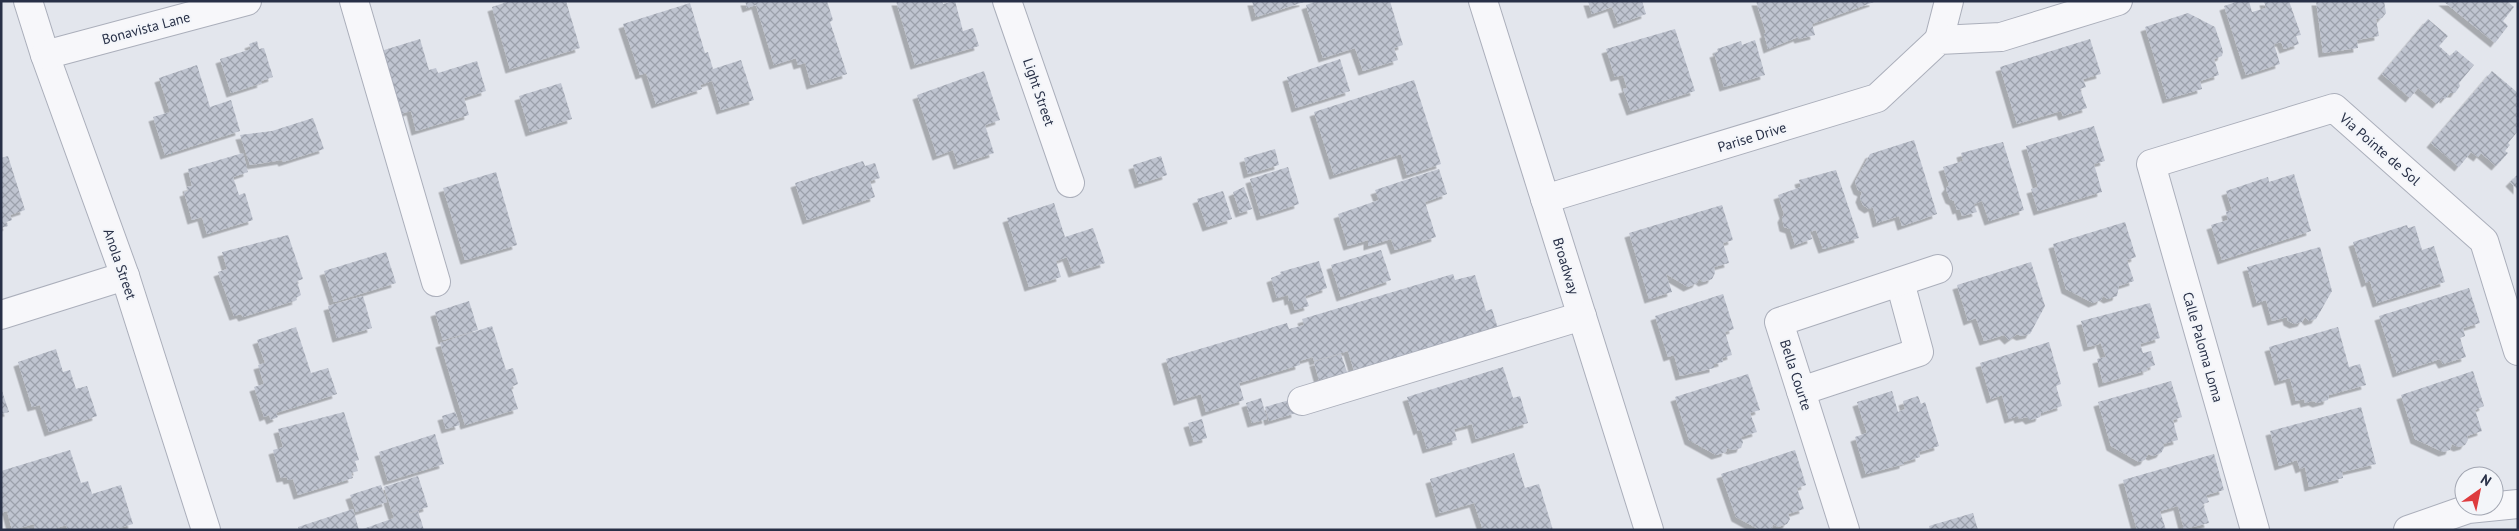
<svg xmlns="http://www.w3.org/2000/svg" width="2519" height="531" font-family="'PT Sans',sans-serif">
	<defs>
		<pattern id="building-cross-hatch" width="8" height="8" patternUnits="userSpaceOnUse" patternTransform="scale(1.25)"><rect width="8" height="8" fill="#bfc4d0"/><path d="M0 0l8 8M0 8l8-8" fill="none" stroke="#9ba0ab"/></pattern>
		<filter id="shadow"><feDropShadow dx="-4.5" dy="4.5" stdDeviation="0" flood-color="#0004"/></filter>
	</defs>
	<rect width="100%" height="100%" fill="#e3e6ed"/>
	<g fill="url(#building-cross-hatch)" filter="url(#shadow)">
		<path d="M510,1H566L580,48L510,69L492,7Z"/>
		<path d="M745,1H827L833,20L830,22L847,74L811,85L805,63L798,65L796,58L774,65L756,5L747,8Z"/>
		<path d="M896,1H942L943,4L955,1L963,31L973,28L979,46L915,65Z"/>
		<path d="M1252,1H1304V2L1256,17Z"/>
		<path d="M1317,1H1390L1403,45L1394,48L1398,60L1363,71L1355,48L1323,58L1306,5Z"/>
		<path d="M1588,1H1642L1646,14L1618,24L1612,7L1592,14Z"/>
		<path d="M1756,1H1874V2L1812,24L1815,35L1799,39L1798,37L1768,49L1764,34L1766,33Z"/>
		<path d="M2239,1H2249L2252,12L2266,8L2264,1H2289L2301,35L2296,36L2299,44L2284,49L2281,42L2274,44L2280,64L2246,75L2224,6Z"/>
		<path d="M2316,1H2384L2386,13L2382,18L2376,19L2379,36L2357,40L2358,48L2323,53Z"/>
		<path d="M2443,1H2507L2514,7L2503,21L2508,26L2495,43Z"/>
		<path d="M690,3L705,53L708,52L713,69L741,60L754,100L721,110L712,81L700,85L702,89L656,104L646,73L640,75L623,24Z"/>
		<path d="M2188,13L2215,27L2223,51L2222,56L2214,59L2219,75L2200,81L2202,89L2167,99L2145,27Z"/>
		<path d="M2428,19L2448,36L2439,46L2450,56L2456,50L2474,65L2459,83L2460,86L2455,93H2450L2445,99L2443,97L2437,104L2418,88L2410,98L2382,74Z"/>
		<path d="M1675,29L1695,91L1631,111L1623,89L1627,88L1623,75L1615,77L1606,49Z"/>
		<path d="M420,39L429,70L436,68L438,73L477,61L486,91L464,98L469,115L416,131L411,111L400,114L381,51Z"/>
		<path d="M2090,39L2101,74L2083,79L2086,87L2080,89L2087,108L2063,116L2061,111L2017,124L2000,67Z"/>
		<path d="M1755,40L1765,75L1724,87L1714,53L1718,52L1717,49L1741,41L1742,45Z"/>
		<path d="M257,41L259,49L264,48L273,77L261,81L262,83L231,93L220,59L251,49L249,44Z"/>
		<path d="M1340,59L1350,91L1296,108L1287,77Z"/>
		<path d="M197,65L210,107L231,100L240,131L165,155L153,117L170,112L159,78Z"/>
		<path d="M984,71L1000,120L985,125L994,153L958,165L953,150L937,156L917,95Z"/>
		<path d="M2492,71L2518,93V131L2508,143L2510,145L2505,151L2508,153L2496,166L2481,153L2478,157L2471,152L2459,167L2431,143Z"/>
		<path d="M1414,80L1441,164L1407,175L1401,154L1334,175L1314,112Z"/>
		<path d="M561,83L572,119L530,132L519,96Z"/>
		<path d="M313,118L324,149L283,162L282,160L250,165L240,135L272,131Z"/>
		<path d="M2094,126L2105,161L2094,164L2102,192L2038,211L2031,189L2038,187L2026,146Z"/>
		<path d="M1914,140L1937,214L1902,226L1899,216L1877,223L1873,207L1869,209L1863,205L1860,198L1862,192L1858,190L1855,182L1870,154Z"/>
		<path d="M2003,142L2024,210L1989,221L1982,201L1974,204L1977,212L1962,216L1960,209L1957,210L1954,201L1950,199L1946,189L1949,185L1943,167L1963,161L1961,153Z"/>
		<path d="M1275,149L1279,165L1248,174L1244,158Z"/>
		<path d="M243,153L248,172L233,177L239,195L245,193L253,220L207,234L202,217L192,220L184,192L188,191L187,187L192,186L188,169Z"/>
		<path d="M8,156L25,210L10,215L12,220L6,222L8,226L1,228V158Z"/>
		<path d="M1161,156L1167,175L1139,184L1133,165Z"/>
		<path d="M863,161L865,166L875,163L880,178L870,181L875,197L807,220L795,183Z"/>
		<path d="M1288,167L1299,204L1261,216L1250,179Z"/>
		<path d="M1439,169L1447,194L1425,202L1436,237L1395,250L1391,239L1368,246V240L1348,246L1338,214L1379,200L1375,190Z"/>
		<path d="M1836,170L1859,238L1823,249L1816,230L1810,232L1812,239L1795,245L1790,229L1784,227L1782,218L1784,214L1778,195L1801,187L1799,180Z"/>
		<path d="M496,172L517,245L465,260L443,188Z"/>
		<path d="M2294,174L2311,231L2222,260L2211,225L2228,220L2226,212L2232,210L2226,191L2268,177L2269,182Z"/>
		<path d="M2518,174V190L2510,182Z"/>
		<path d="M1244,187L1252,209L1240,213L1233,192Z"/>
		<path d="M1223,191L1232,219L1207,227L1197,199Z"/>
		<path d="M1054,203L1065,237L1093,228L1105,263L1073,273L1067,257L1056,261L1061,277L1029,287L1007,218Z"/>
		<path d="M1722,205L1733,240L1723,243L1729,263L1714,267L1715,273L1712,279L1703,282L1699,279L1697,283L1688,287L1666,274L1672,292L1649,299L1629,233Z"/>
		<path d="M2125,222L2136,257L2127,260L2134,281L2119,286L2117,296L2108,299L2103,296L2101,300L2093,303L2066,289L2053,244Z"/>
		<path d="M2407,225L2408,228L2415,226L2422,250L2434,246L2445,282L2377,303L2370,281L2366,283L2353,242Z"/>
		<path d="M288,235L303,279L297,281L301,295L296,298L297,300L243,317L241,314L234,316L218,272L227,269L222,252Z"/>
		<path d="M2320,247L2332,291L2316,319L2309,321L2305,317L2302,322L2294,324L2288,321L2287,317L2272,321L2266,300L2257,303L2247,267Z"/>
		<path d="M1381,250L1391,280L1341,297L1331,265Z"/>
		<path d="M386,252L396,283L334,302L324,271Z"/>
		<path d="M1319,261L1327,288L1305,296L1309,306L1295,310L1292,300L1289,301L1288,295L1277,298L1271,278L1281,274L1280,272Z"/>
		<path d="M2031,262L2045,306L2030,334L2021,336L2017,334L2009,340L2004,335L1984,341L1976,318L1968,321L1957,285Z"/>
		<path d="M1453,274L1455,280L1475,275L1486,311L1492,309L1500,335L1356,377L1348,351L1314,361L1313,357L1299,361L1300,365L1239,383L1244,400L1206,412L1201,394L1178,401L1166,359L1287,323L1289,329L1304,325L1302,319Z"/>
		<path d="M2469,288L2480,323L2463,328L2465,336L2460,338L2466,357L2443,364L2440,359L2397,373L2379,316Z"/>
		<path d="M1723,294L1734,329L1725,332L1732,355L1722,358L1723,362L1714,364V368L1680,376L1674,355L1668,357L1655,316Z"/>
		<path d="M363,296L372,328L337,338L328,306Z"/>
		<path d="M469,301L478,330L443,340L435,312Z"/>
		<path d="M2150,303L2160,338L2140,344L2143,353L2151,351L2155,365L2147,368L2148,370L2103,383L2097,359L2106,357L2100,341L2099,344L2088,347L2081,321Z"/>
		<path d="M492,326L506,370L513,368L518,384L511,387L518,409L465,425L440,343Z"/>
		<path d="M296,327L311,373L328,368L337,394L276,413L278,417L271,420L269,415L264,417L254,387L264,384L258,365L265,363L257,340Z"/>
		<path d="M2338,327L2349,367L2360,364L2366,385L2329,395L2328,400L2317,403L2313,401L2305,403L2304,399L2296,401L2290,378L2279,381L2269,347Z"/>
		<path d="M2049,342L2061,384L2056,386L2062,406L2041,413L2040,417L2030,420L2027,417L2019,419L2018,416L2009,419L2002,395L1991,399L1980,363Z"/>
		<path d="M56,349L63,372L70,370L76,389L87,386L97,416L49,432L40,405L32,407L18,362Z"/>
		<path d="M1341,354L1347,372L1319,380L1314,362Z"/>
		<path d="M1503,367L1513,398L1520,396L1528,423L1476,439L1472,424L1454,429L1457,440L1427,449L1421,429L1418,431L1407,397Z"/>
		<path d="M2473,371L2484,406L2475,410L2482,431L2467,436L2468,440L2465,445L2458,447L2452,444L2450,450L2443,452L2415,439L2401,395Z"/>
		<path d="M1748,374L1760,410L1750,413L1757,432L1741,437L1743,442L1741,448L1732,450L1727,448L1726,452L1716,455L1689,440L1675,397Z"/>
		<path d="M2171,381L2182,417L2173,420L2178,440L2163,444L2164,448L2161,453L2153,456L2148,454L2145,460L2139,462L2111,446L2098,402Z"/>
		<path d="M1,388L9,412L1,414Z"/>
		<path d="M1892,391L1898,412L1905,409L1903,401L1918,396L1921,404L1925,402L1939,446L1919,452L1920,457L1904,462V464L1866,474L1855,437L1867,433L1857,402Z"/>
		<path d="M1261,398L1267,419L1252,423L1246,403Z"/>
		<path d="M1293,399L1296,413L1269,421L1265,407Z"/>
		<path d="M2361,407L2376,464L2342,472L2343,478L2309,487L2305,467L2300,469L2297,460L2279,466L2270,431Z"/>
		<path d="M344,412L359,460L355,461L358,471L351,473L353,478L298,495L293,479L288,480L287,477L281,478L273,450L283,447L278,429Z"/>
		<path d="M455,412L460,425L446,429L442,416Z"/>
		<path d="M1202,419L1207,438L1194,442L1188,423Z"/>
		<path d="M435,434L444,464L388,481L379,452Z"/>
		<path d="M70,450L81,483L88,481L92,494L121,485L133,524L112,530H68L66,525L51,530H35L34,524L12,530L7,511L1,513V471Z"/>
		<path d="M1795,450L1806,485L1797,488L1804,509L1788,514L1790,519L1787,524L1778,527L1773,524L1772,528L1768,530H1760L1736,517L1721,474Z"/>
		<path d="M1514,453L1525,488L1539,484L1553,530H1483L1474,503L1440,513L1430,479Z"/>
		<path d="M2214,454L2224,490L2206,495L2209,502L2203,504L2209,523L2184,529L2178,506L2160,511L2166,530H2137L2123,480Z"/>
		<path d="M418,476L428,507L402,515L418,511L424,530H360L394,518L384,487Z"/>
		<path d="M381,485L387,502L356,512L350,495Z"/>
		<path d="M353,509L359,530H299L298,527Z"/>
		<path d="M1973,513L1978,530H1930L1929,526Z"/>
	</g>
	<g fill="none" stroke-linecap="round" stroke-linejoin="round">
		<g stroke="#abafbb" stroke-width="30">
			<g id="minor">
				<path d="M28,1L45,55L125,276L206,530"/>
				<path d="M354,1L436,282"/>
				<path d="M1007,1L1070,183"/>
				<path d="M1483,1L1649,530"/>
				<path d="M1939,40L1949,1"/>
				<path d="M45,55L247,1"/>
				<path d="M1545,199L1877,98L1939,40L2001,37L2118,1"/>
				<path d="M1,315L125,276"/>
				<path d="M1801,391L1919,352L1900,282"/>
				<path d="M1302,401L1582,316"/>
				<path d="M1845,530L1779,322L1938,269"/>
				<path d="M2255,530L2151,164L2334,108L2484,241L2518,351"/>
				<path d="M2408,530L2468,509L2518,504"/>
			</g>
		</g>
		<use href="#minor" stroke="#f7f7fa" stroke-width="28"/>
	</g>
	<g text-anchor="middle" stroke-width="4" stroke-linejoin="round" paint-order="stroke">
		<g font-size="14" fill="#283047" stroke="#f3f5f9">
			<text transform="translate(146 28) rotate(-15)" y="5">Bonavista Lane</text>
			<text transform="translate(1039 92) rotate(71)" y="5">Light Street</text>
			<text transform="translate(1752 137) rotate(-17)" y="5">Parise Drive</text>
			<text transform="translate(2380 149) rotate(41)" y="5">Via Pointe de Sol</text>
			<text transform="translate(120 264) rotate(71)" y="5">Anola Street</text>
			<text transform="translate(1566 266) rotate(73)" y="5">Broadway</text>
			<text transform="translate(2203 347) rotate(74)" y="5">Calle Paloma Loma</text>
			<text transform="translate(1796 375) rotate(72)" y="5">Bella Courte</text>
		</g>
	</g>
	<rect width="2519" height="531" fill="none" stroke="#283047" stroke-width="5"/>
	<g transform="translate(2479 491) rotate(33)"><circle r="24" fill="#f3f5f9" stroke="#a2a6b2"/>
	<path d="M0-4L9 19L0 12L-9 19Z" fill="#de3b3e"/>
	<text y="-8" font-size="14" font-weight="bold" text-anchor="middle" fill="#283047">N</text>
	</g>
</svg>
